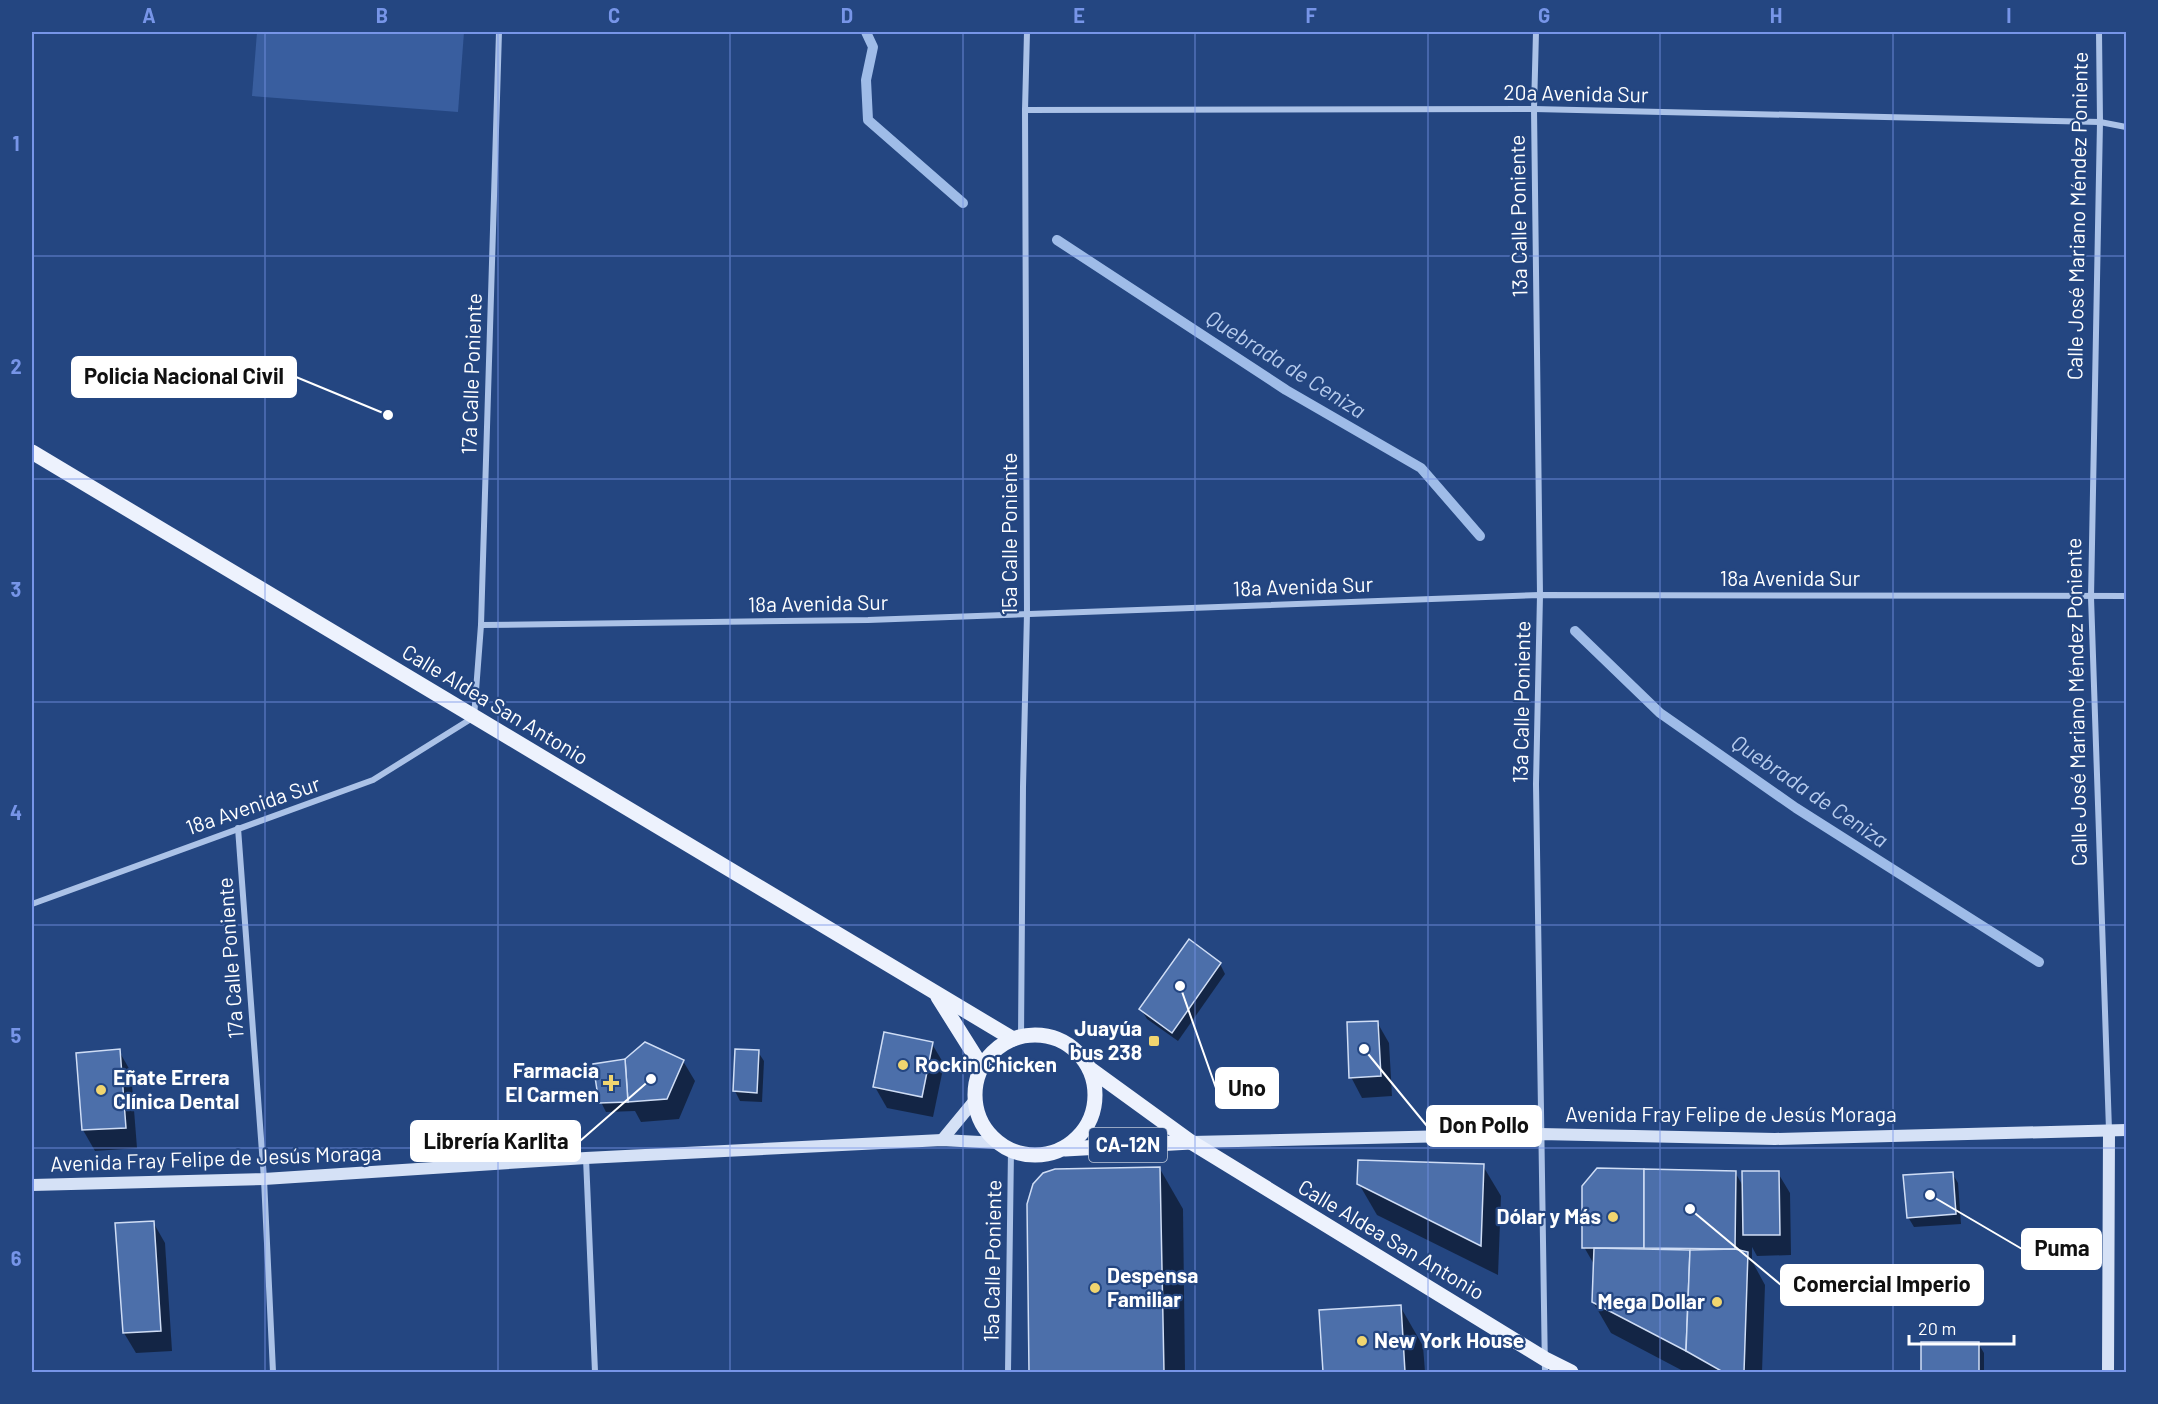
<svg xmlns="http://www.w3.org/2000/svg" width="2158" height="1404" font-family="Barlow,sans-serif">
	<rect width="100%" height="100%" fill="#244681"/>
	<path fill="#395e9f" d="M257,32H464L458,112L252,96Z"/>
	<g fill="#0007">
		<path d="M1220,964L1225,974L1178,1041L1147,1019L1141,1009Z"/>
		<path d="M1377,1022L1389,1043L1392,1096L1362,1098L1351,1077Z"/>
		<path d="M932,1044L944,1064L933,1117L887,1108L875,1087Z"/>
		<path d="M119,1051L131,1072L137,1148L95,1151L83,1130L77,1054Z"/>
		<path d="M758,1052L764,1061L762,1102L740,1101L735,1091Z"/>
		<path d="M626,1061H683L695,1081L679,1119L641,1122L635,1111L606,1112L601,1102Z"/>
		<path d="M1483,1166L1501,1196L1498,1275L1377,1215L1359,1184Z"/>
		<path d="M1160,1169L1183,1209L1185,1372H1031L1029,1204Z"/>
		<path d="M1735,1172L1744,1188L1778,1173L1790,1193L1791,1255L1757,1256L1752,1247V1261L1765,1285L1762,1372H1685L1611,1333L1593,1302L1595,1266L1584,1247Z"/>
		<path d="M1952,1173L1958,1183L1961,1224L1914,1227L1908,1217Z"/>
		<path d="M153,1222L165,1243L172,1351L136,1353L124,1333Z"/>
		<path d="M1400,1306L1423,1346L1425,1372H1325L1321,1312Z"/>
		<path d="M1923,1343H1978L1984,1353V1372H1923Z"/>
	</g>
	<g fill="none" stroke-linecap="round" stroke-linejoin="round">
		<g stroke="#9fbce8" stroke-width="10">
			<path d="M866,32L873,47L866,80L868,120L963,203"/>
			<path d="M1057,240L1286,390L1421,468L1480,536"/>
			<path d="M1575,631L1660,713L1796,808L2039,962"/>
		</g>
	</g>
	<g fill="#4c6faa" stroke="#cfddf5" stroke-width="1.5">
		<path d="M1189,939L1221,963L1172,1033L1139,1009Z"/>
		<path d="M1378,1021L1381,1076L1349,1078L1347,1022Z"/>
		<path d="M884,1032L933,1042L922,1097L873,1087Z"/>
		<path d="M645,1042L684,1060L667,1099L628,1102L625,1059Z"/>
		<path d="M120,1049L126,1128L82,1130L76,1053Z"/>
		<path d="M735,1049L759,1050L757,1093L733,1091Z"/>
		<path d="M625,1059L628,1102L599,1103L593,1064Z"/>
		<path d="M1358,1160L1484,1164L1481,1246L1357,1184Z"/>
		<path d="M1160,1167L1164,1372H1029L1027,1204L1033,1184L1043,1173L1055,1169Z"/>
		<path d="M1597,1168L1644,1169V1248H1582V1186Z"/>
		<path d="M1644,1169L1736,1171L1735,1249L1644,1248Z"/>
		<path d="M1742,1171H1779L1780,1235H1743Z"/>
		<path d="M1953,1172L1956,1214L1907,1218L1903,1175Z"/>
		<path d="M154,1221L161,1331L123,1333L115,1223Z"/>
		<path d="M1594,1248L1690,1250L1686,1351L1592,1302Z"/>
		<path d="M1735,1249L1748,1252L1744,1372H1723L1686,1351L1690,1250Z"/>
		<path d="M1401,1305L1405,1372H1323L1319,1310Z"/>
		<rect x="1921" y="1342" width="58" height="30"/>
	</g>
	<g fill="none" stroke-linecap="round" stroke-linejoin="round">
		<g stroke="#abc2e7" stroke-width="6">
			<path d="M1536,32L1534,109L1540,595L1536,784L1545,1372"/>
			<path d="M2099,32L2100,122L2091,597L2109,1130"/>
			<path d="M1025,110L1534,109L2100,122L2126,127"/>
			<path d="M481,625L868,620L1540,595L2126,596"/>
			<path d="M238,828L264,1179L273,1372"/>
			<path d="M32,904L373,780L474,717L481,625L499,32"/>
			<path d="M1021,1037L1023,787L1027,613L1025,110L1027,32"/>
			<path d="M586,1158L595,1372"/>
			<path d="M1008,1372L1011,1150"/>
		</g>
		<g stroke="#d5e1f6" stroke-width="12">
			<path d="M942,1140L975,1100"/>
			<path d="M1191,1142L1540,1134L1775,1139L2126,1130"/>
			<path d="M32,1185L264,1179L586,1158L942,1140L999,1143"/>
			<path d="M2108,1372L2109,1131"/>
		</g>
		<g stroke="#edf2fd" stroke-width="15">
			<path d="M32,452L1013,1039"/>
			<path d="M938,997L982,1067"/>
			<circle cx="1035" cy="1095" r="60"/>
			<path d="M1089,1068L1191,1142L1545,1359L1571,1372"/>
			<path d="M1065,1149L1191,1142"/>
		</g>
	</g>
	<path fill="none" stroke="#7795e8" stroke-width="1.5" stroke-opacity="0.55" d="M265,32V1372M498,32V1372M730,32V1372M963,32V1372M1195,32V1372M1428,32V1372M1660,32V1372M1893,32V1372M32,256H2126M32,479H2126M32,702H2126M32,925H2126M32,1148H2126"/>
	<g fill="#f1d56f" stroke="#244681" stroke-width="2">
		<rect x="1148" y="1035" width="12" height="12" rx="3"/>
		<circle cx="903" cy="1065" r="6"/>
		<path d="M608 1074h6v6h6v6h-6v6h-6v-6h-6v-6h6z"/>
		<circle cx="101" cy="1090" r="6"/>
		<circle cx="1613" cy="1217" r="6"/>
		<circle cx="1095" cy="1288" r="6"/>
		<circle cx="1717" cy="1302" r="6"/>
		<circle cx="1362" cy="1341" r="6"/>
	</g>
	<g text-anchor="middle" stroke-width="4.5" stroke-linejoin="round" paint-order="stroke">
		<rect fill="#244681" stroke="#bdc8d9" stroke-width="1.5" x="1089" y="1128" width="78" height="34" rx="4.5"/>
		<g font-size="20" font-weight="bold" fill="#fff">
			<text x="1128" y="1152">CA-12N</text>
		</g>
		<g font-size="21" fill="#fff" stroke="#244681">
			<text transform="translate(1576 94) rotate(1)" y="7">20a Avenida Sur</text>
			<text transform="translate(1519 216) rotate(-91)" y="7">13a Calle Poniente</text>
			<text transform="translate(2078 216) rotate(-89)" y="7">Calle José Mariano Méndez Poniente</text>
			<text transform="translate(472 374) rotate(-88)" y="7">17a Calle Poniente</text>
			<text transform="translate(1010 534) rotate(-90)" y="7">15a Calle Poniente</text>
			<text x="1790" y="586">18a Avenida Sur</text>
			<text transform="translate(1303 587) rotate(-2)" y="7">18a Avenida Sur</text>
			<text transform="translate(818 604) rotate(-1)" y="7">18a Avenida Sur</text>
			<text transform="translate(1522 702) rotate(-89)" y="7">13a Calle Poniente</text>
			<text transform="translate(2077 702) rotate(-91)" y="7">Calle José Mariano Méndez Poniente</text>
			<text transform="translate(495 705) rotate(31)" y="7">Calle Aldea San Antonio</text>
			<text transform="translate(253 806) rotate(-19)" y="7">18a Avenida Sur</text>
			<text transform="translate(231 958) rotate(-94)" y="7">17a Calle Poniente</text>
			<text x="1731" y="1122">Avenida Fray Felipe de Jesús Moraga</text>
			<text transform="translate(216 1159) rotate(-2)" y="7">Avenida Fray Felipe de Jesús Moraga</text>
			<text transform="translate(1391 1240) rotate(31)" y="7">Calle Aldea San Antonio</text>
			<text transform="translate(993 1261) rotate(-89)" y="7">15a Calle Poniente</text>
		</g>
		<g font-size="21" font-weight="bold" fill="#fff" stroke="#244681" text-anchor="end">
			<text x="1142" y="1036">Juayúa<tspan x="1142" dy="24">bus 238</tspan></text>
			<text x="915" y="1072" text-anchor="start">Rockin Chicken</text>
			<text x="599" y="1078">Farmacia<tspan x="599" dy="24">El Carmen</tspan></text>
			<text x="113" y="1085" text-anchor="start">Eñate Errera<tspan x="113" dy="24">Clínica Dental</tspan></text>
			<text x="1601" y="1224">Dólar y Más</text>
			<text x="1107" y="1283" text-anchor="start">Despensa<tspan x="1107" dy="24">Familiar</tspan></text>
			<text x="1705" y="1309">Mega Dollar</text>
			<text x="1374" y="1348" text-anchor="start">New York House</text>
		</g>
		<g font-size="22" font-style="italic" fill="#b7ccee" stroke="#244681">
			<text transform="translate(1286 364) rotate(32)" y="8">Quebrada de Ceniza</text>
			<text transform="translate(1810 791) rotate(34)" y="8">Quebrada de Ceniza</text>
		</g>
	</g>
	<path fill="none" stroke="#fff" stroke-width="2" d="M388 415L296 377M1180 986L1216 1088M1364 1049L1427 1126M651 1079L580 1141M1930 1195L2022 1249M1690 1209L1781 1285"/>
	<g fill="#fff" stroke="#244681" stroke-width="2">
		<circle cx="388" cy="415" r="6"/>
		<circle cx="1180" cy="986" r="6"/>
		<circle cx="1364" cy="1049" r="6"/>
		<circle cx="651" cy="1079" r="6"/>
		<circle cx="1930" cy="1195" r="6"/>
		<circle cx="1690" cy="1209" r="6"/>
	</g>
	<g fill="#fff" stroke="#fff" stroke-width="2">
		<rect x="72" y="357" width="224" height="40" rx="6"/>
		<rect x="1216" y="1068" width="62" height="40" rx="6"/>
		<rect x="1427" y="1106" width="114" height="40" rx="6"/>
		<rect x="411" y="1121" width="169" height="40" rx="6"/>
		<rect x="2022" y="1229" width="79" height="40" rx="6"/>
		<rect x="1781" y="1265" width="202" height="40" rx="6"/>
	</g>
	<g font-size="22" text-anchor="middle" font-weight="bold" fill="#111">
		<text x="184" y="384">Policia Nacional Civil</text>
		<text x="1247" y="1096">Uno</text>
		<text x="1484" y="1133">Don Pollo</text>
		<text x="496" y="1149">Librería Karlita</text>
		<text x="2062" y="1256">Puma</text>
		<text x="1882" y="1292">Comercial Imperio</text>
	</g>
	<rect width="2158" height="1404" fill="none" stroke="#244681" stroke-width="66"/>
	<path d="M1909 1335v9h105v-9" fill="none" stroke="#ffffff" stroke-width="3"/>
	<text x="1918" y="1335" font-size="18" fill="#ffffff" stroke="#244681" stroke-width="4.5" paint-order="stroke">20 m</text>
	<rect x="33" y="33" width="2092" height="1338" fill="none" stroke="#7795e8" stroke-width="2"/>
	<g font-size="20" text-anchor="middle" font-weight="bold" fill="#7795e8">
		<text x="149" y="23">A</text>
		<text x="382" y="23">B</text>
		<text x="614" y="23">C</text>
		<text x="847" y="23">D</text>
		<text x="1079" y="23">E</text>
		<text x="1311" y="23">F</text>
		<text x="1544" y="23">G</text>
		<text x="1776" y="23">H</text>
		<text x="2009" y="23">I</text>
		<text x="16" y="151">1</text>
		<text x="16" y="374">2</text>
		<text x="16" y="597">3</text>
		<text x="16" y="820">4</text>
		<text x="16" y="1043">5</text>
		<text x="16" y="1266">6</text>
	</g>
</svg>
